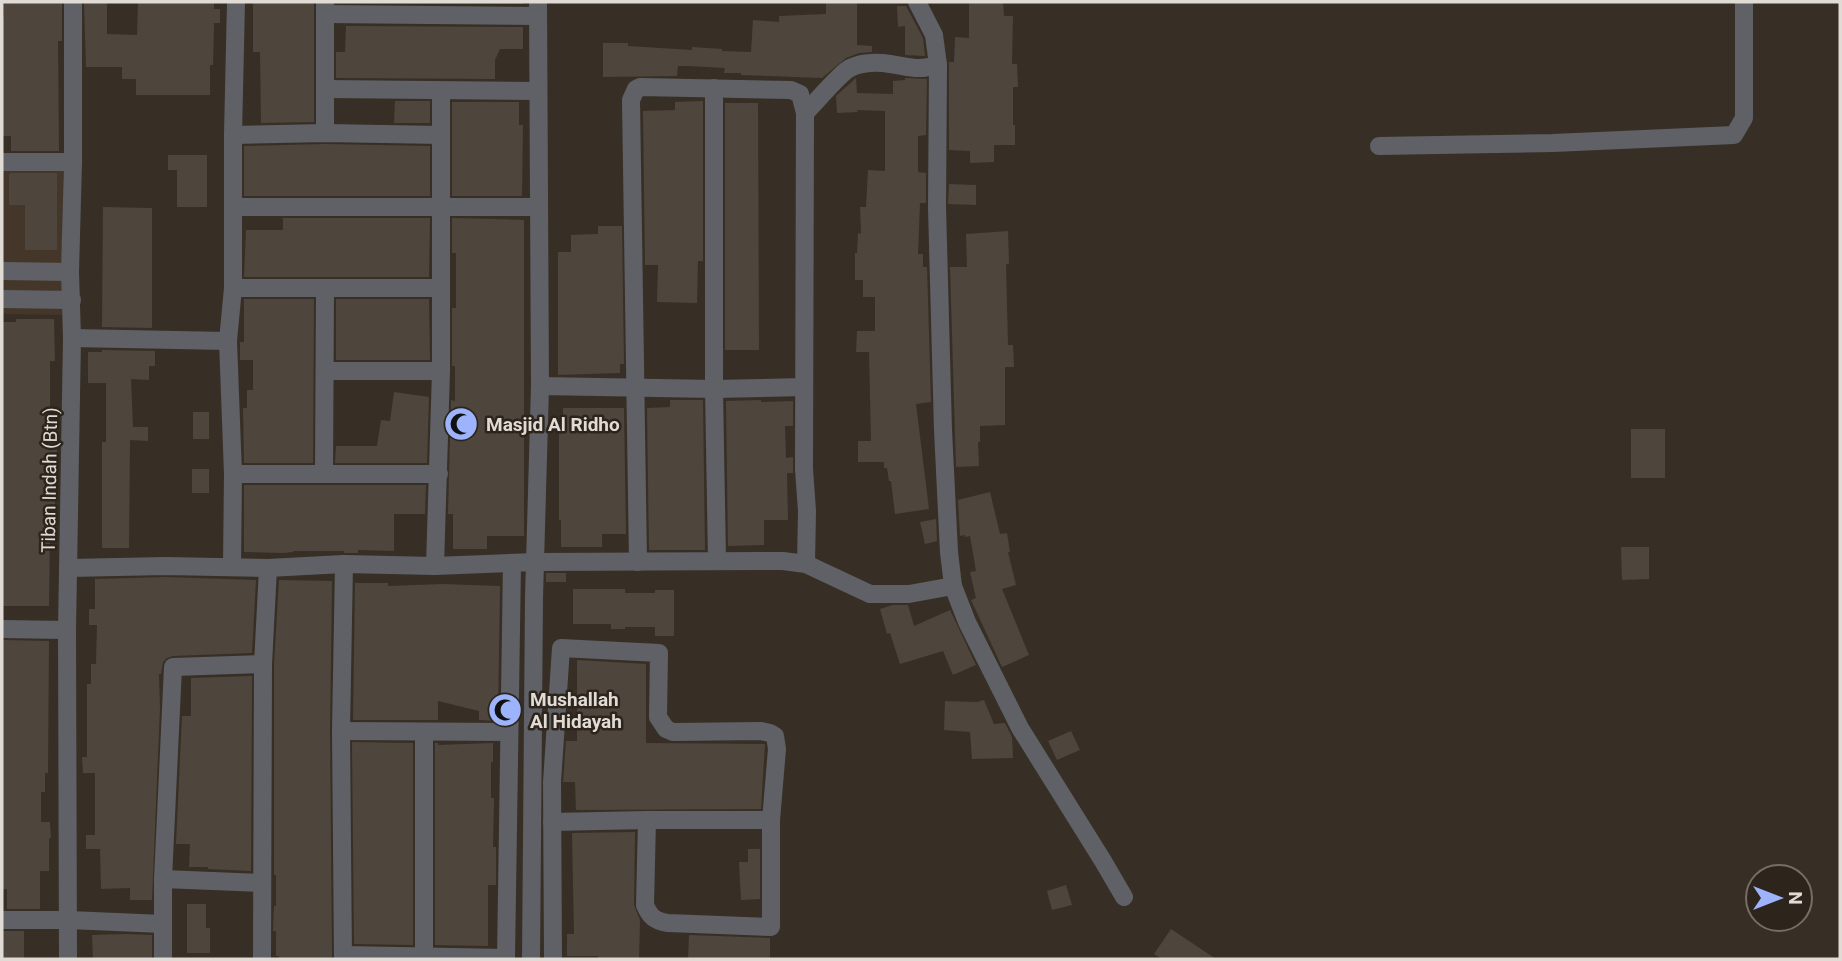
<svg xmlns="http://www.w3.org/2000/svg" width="1842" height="961" font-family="Roboto,sans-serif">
	<rect width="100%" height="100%" fill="#372f25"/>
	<path fill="#44372a" d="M2,168H63L62,315L2,314Z"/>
	<g fill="#4e463c">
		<path d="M4,2H62V41H58L59,151H11V136H2V17H4Z"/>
		<path d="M84,2H107V34L137,35L138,2H214V9H220V23H214L213,65H210V95H136V79H122V67H86Z"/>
		<path d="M253,2H314V122L261,123L260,52H253Z"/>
		<path d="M336,2H523V4L336,3Z"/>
		<path d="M826,2H857V45L872,46V52L859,53L846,58L822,78L741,75V73H724L725,68L688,66H678L677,76L603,77V43H628V46L692,50V47L722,49V51L751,52L753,20L779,22V16L826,14Z"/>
		<path d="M969,2H1003L1004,16H1013L1012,64H1017L1018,87H1013V125H1015V145H994V162L970,163V151L949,150V62H954L955,37L969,38Z"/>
		<path d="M897,6H906L923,38L925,56L905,55V26L898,27Z"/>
		<path d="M346,26L523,27V49H500L495,60V79L336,78V52H345Z"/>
		<path d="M856,78L857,93L893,94V81L905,80V78L927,79L926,135L918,136V172L926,173V203H920L918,254H923V267H927L931,402L916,404L929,509L895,514L891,481H889L887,468H884V462H858V441H871L869,352H856L857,331H875V297H863V280H855V253H857L858,233L861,234L860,207H866L868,170L885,171V111L857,110L858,112L837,113L836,96Z"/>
		<path d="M395,101H430V123H394Z"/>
		<path d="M703,101V261H698L697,303L657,302L658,265H645L643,111L675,110V102Z"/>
		<path d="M452,102H519V125H523L522,196H452Z"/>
		<path d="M725,103H758L759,350H725Z"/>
		<path d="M325,144L430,146V196H244V146Z"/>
		<path d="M168,155H207V207H177V170H168Z"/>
		<path d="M11,173H57V250H25V205H9V174Z"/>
		<path d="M949,184L976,185V205L948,204Z"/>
		<path d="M103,207L152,208V328L102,327Z"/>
		<path d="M283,218H430L429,277H244L246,230H283Z"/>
		<path d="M452,218L524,220V536H487V549H453V514H448L451,400L455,401V366H452V308H456V253H452Z"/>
		<path d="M598,226H622L624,364H620V373L558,375V252H571V235L598,234Z"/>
		<path d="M1008,231L1009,264H1006L1008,345H1013L1014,367H1005V425L980,426V442H978L979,466L956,467L950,267H967L966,234Z"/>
		<path d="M244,299H314L313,463H244L243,408H247V390H253V360H240V342H244Z"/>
		<path d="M336,299H429L430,360H336Z"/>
		<path d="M16,319H54L55,361H50V440H57V457H55V526H50L49,606H2V322H16Z"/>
		<path d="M102,350L155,351V366H149V380L131,379L133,427H148V441L130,440L129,548H102V442H106V383H88V352H102Z"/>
		<path d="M394,392L429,397L427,463H335L336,446H377L381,420L390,421Z"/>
		<path d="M670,400H703L705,550H649L647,408L670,407Z"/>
		<path d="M761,400V402L793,401V426H785L786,458L793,457V473H787L788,520H764V545L728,546L726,401Z"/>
		<path d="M563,408H624L626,534H602V547H561V520H559V424H563Z"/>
		<rect x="193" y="412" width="16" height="27"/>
		<rect x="1631" y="429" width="34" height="49"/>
		<rect x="192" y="469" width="17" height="24"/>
		<path d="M244,485H426L425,514H394V551L358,550V553H344V551H293V552L283,553L244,552Z"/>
		<path d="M990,492L1000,534L1007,533L1010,552H1008L1016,585L1002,589L1029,655L1002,667L971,600L976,598L970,572L976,571L970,536L965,537V535L960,536L958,500Z"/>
		<path d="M936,519L937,541L925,544L920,522Z"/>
		<path d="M1621,547H1649V579L1622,580Z"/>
		<rect x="546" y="573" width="20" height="9"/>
		<path d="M166,577L256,580L252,653L173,656L167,658L163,662L161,674H159L160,708L152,900H130V888L101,889L100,849H86V835H95V773H83L82,757H87V684H91V664H96L97,625H89V609H95V579Z"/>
		<path d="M279,580L332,581L330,731L332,959H279V956H276V931H273L274,906H276V875H274V664Z"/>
		<path d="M355,583H388V586L442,584L500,586L498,721L479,720V711L438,701V720H353Z"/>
		<path d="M573,589H625V593H655V590H674V636H655V627H625V629H611V624H573Z"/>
		<path d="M893,605H908L914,626L950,610L976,665L953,675L943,651L900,664L890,633L887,634L880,609Z"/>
		<path d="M2,640L49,641L48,773H45V792H41V822H50L51,838H49V871H40V909H7V889H2Z"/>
		<path d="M577,660L646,664V743L765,744L761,809L576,810L575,782H563L566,741H577Z"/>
		<path d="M252,676L251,871L208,869V867H189L190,844H176L182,716H191V678Z"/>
		<path d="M984,700L994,724L1005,723L1012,737L1013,758L972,759L970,732L944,730L945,701L977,702Z"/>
		<path d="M1071,731L1080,750L1057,760L1048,741Z"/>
		<path d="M352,742L413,743V945L354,944Z"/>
		<path d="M435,743H438V745L493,743V762H491V798H494L493,847H496V885H488V946L435,945Z"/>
		<path d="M635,832L634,905L640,920L639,959H598V956H567V934H574L572,833Z"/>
		<path d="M748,849H760V899L741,900L739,862H748Z"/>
		<path d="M1066,885L1072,905L1052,910L1047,891Z"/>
		<path d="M187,904H206V928H210V953H187Z"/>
		<path d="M1171,929L1216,959H1162L1154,954Z"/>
		<rect x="2" y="931" width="22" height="28"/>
		<path d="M126,934L152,935V959H93L92,935Z"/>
		<path d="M689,935L770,938V959H688Z"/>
	</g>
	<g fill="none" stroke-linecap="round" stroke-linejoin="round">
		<g stroke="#5f6167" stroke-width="18">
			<path d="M325,2V133"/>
			<path d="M325,14L538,16"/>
			<path d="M714,88V389L717,561"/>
			<path d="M325,89L538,91"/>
			<path d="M805,113C817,101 835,79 847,70C858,62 877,62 890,64C911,67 916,71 938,65"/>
			<path d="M233,135L325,133L441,135"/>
			<path d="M1379,146L1553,143L1734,135L1744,118V2"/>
			<path d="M2,162H73"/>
			<path d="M234,207H538"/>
			<path d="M2,271L70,272"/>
			<path d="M233,288H441"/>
			<path d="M2,299L72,300"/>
			<path d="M72,338L228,341"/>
			<path d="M325,371H441"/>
			<path d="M540,386L714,389L804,387"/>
			<path d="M324,473L325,288"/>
			<path d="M233,474H439"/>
			<path d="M638,562L631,100L636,89L640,87L791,90L800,94L805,113L804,469L807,511L806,564"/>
			<path d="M435,566L441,371V91"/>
			<path d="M232,567L233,474L228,341L233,288V135L236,2"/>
			<path d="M68,568L166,566L268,568L344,564L435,566L535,562L783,561L806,564L870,594H909L953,586L949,552L943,430L937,207L938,65L934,35L917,2"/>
			<path d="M953,586L967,622L1020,728L1103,861L1124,897"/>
			<path d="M2,629L67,630"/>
			<path d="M341,731L509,732"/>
			<path d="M424,732V957"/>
			<path d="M552,822L647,820H771"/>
			<path d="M163,879L262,883"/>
			<path d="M2,920H69L163,924"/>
			<path d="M344,955L506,958"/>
			<path d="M68,959L67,630L72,338L70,272L73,162V2"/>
			<path d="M163,959V879L173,667L263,664"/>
			<path d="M262,959L263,664L268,568"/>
			<path d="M343,959L341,731L344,564"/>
			<path d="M506,959L512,563"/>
			<path d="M531,959L534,598L540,386L538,2"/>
			<path d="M553,959L552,782L561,648L659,653L658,717L666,729L673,732L761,731L770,733L775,736L777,749L771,820V927L668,923C655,921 650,917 645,905L647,820"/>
		</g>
	</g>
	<defs>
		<g id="mosque-disc" transform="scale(1.75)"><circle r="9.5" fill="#9db4fd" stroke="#2d251c"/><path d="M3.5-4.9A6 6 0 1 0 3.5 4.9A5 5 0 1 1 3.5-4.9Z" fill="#111"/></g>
	</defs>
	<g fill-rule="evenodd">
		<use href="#mosque-disc" x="461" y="424"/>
		<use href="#mosque-disc" x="505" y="710"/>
	</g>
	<g text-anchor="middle" stroke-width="5" stroke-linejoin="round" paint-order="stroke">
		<g font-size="19" font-weight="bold" fill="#e0dbd5" stroke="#2d251c" text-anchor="start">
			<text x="486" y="431">Masjid Al Ridho</text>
			<text x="530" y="706">Mushallah<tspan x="530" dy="22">Al Hidayah</tspan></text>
		</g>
		<g font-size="19" fill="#e0dbd5" stroke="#2d251c">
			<text transform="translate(49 480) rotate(-89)" y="7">Tiban Indah (Btn)</text>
		</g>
	</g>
	<rect width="1842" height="961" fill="none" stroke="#e0dbd5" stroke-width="7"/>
	<g transform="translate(1779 898) rotate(90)"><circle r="33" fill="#2d251c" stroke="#756e66" stroke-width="2"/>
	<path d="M0-5L12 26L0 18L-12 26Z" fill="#9db4fd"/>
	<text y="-10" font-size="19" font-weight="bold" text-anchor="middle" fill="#e0dbd5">N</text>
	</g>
</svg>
